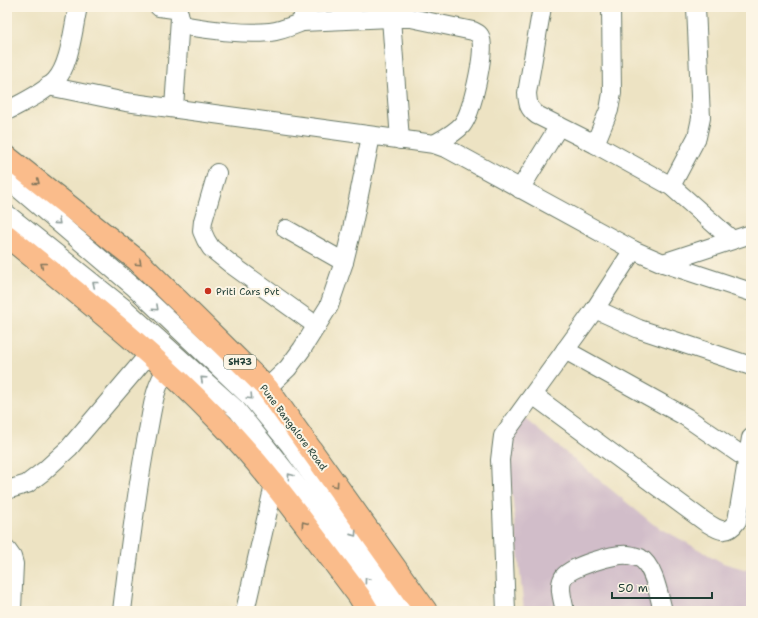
<svg xmlns="http://www.w3.org/2000/svg" width="758" height="618" font-family="'Shantell Sans',sans-serif">
	<rect width="100%" height="100%" fill="#fcf5e5"/>
	<filter id="ink" filterUnits="userSpaceOnUse"><feTurbulence type="fractalNoise" baseFrequency=".025" numOctaves="2"/><feDisplacementMap in="SourceGraphic" scale="8" xChannelSelector="R" yChannelSelector="G"/><feConvolveMatrix kernelMatrix="1 2 1 2 8 2 1 2 1" color-interpolation-filters="sRGB"/></filter>
	<filter id="wash" filterUnits="userSpaceOnUse"><feTurbulence type="fractalNoise" baseFrequency=".012" numOctaves="4" result="noise"/><feDisplacementMap in="SourceGraphic" scale="16" xChannelSelector="R" yChannelSelector="G"/><feGaussianBlur stdDeviation="0.9" result="paint"/><feColorMatrix in="noise" values="0 0 0 0 0 0 0 0 0 0 0 0 0 0 0 0 0 1.4 0 .05"/><feComposite in="paint" operator="in"/></filter>
	<g filter="url(#wash)">
		<rect width="100%" height="100%" fill="#ede3c3"/>
		<path fill="#d1bdc9" d="M520,415L653,524L723,563L751,571V611H524L505,423Z"/>
	</g>
	<g filter="url(#ink)">
		<g fill="none" stroke-linecap="round" stroke-linejoin="round">
			<g stroke="#677766" stroke-width="20">
				<g id="minor">
					<path d="M159,7L174,9L179,13L180,18L174,108"/>
					<path d="M542,7L527,93C528,104 528,108 537,115L595,144L671,186L731,239"/>
					<path d="M391,18L400,140"/>
					<path d="M302,22L391,18H411L473,31C477,33 480,34 481,39C485,54 472,113 462,125C454,134 443,139 434,144"/>
					<path d="M180,25C209,29 240,35 270,32C281,31 292,26 302,22L304,7"/>
					<path d="M48,86L126,102L434,144L448,149L633,250L663,263L751,292"/>
					<path d="M7,111C23,102 42,94 55,81C70,66 73,28 78,7"/>
					<path d="M595,144L609,110L612,93L611,7"/>
					<path d="M217,173L203,221L202,231L206,240L211,248L232,265L317,326"/>
					<path d="M7,179L135,288L252,399L289,444L409,611"/>
					<path d="M671,186L697,137L701,118L696,7"/>
					<path d="M520,189L559,126"/>
					<path d="M7,214L123,307L237,410L312,504L391,611"/>
					<path d="M286,229L344,262"/>
					<path d="M663,263L751,234"/>
					<path d="M595,309L639,329L751,366"/>
					<path d="M565,350L686,417L747,459"/>
					<path d="M267,388L288,368L302,349L329,306L344,262L352,229L371,136"/>
					<path d="M533,395L704,521C717,529 726,537 737,521L751,438"/>
					<path d="M7,490L27,484L44,471L69,448L149,354"/>
					<path d="M7,550L12,557L14,564L12,609"/>
					<path d="M122,611C129,552 136,494 147,436C152,413 153,389 167,369"/>
					<path d="M245,611L274,485"/>
					<path d="M506,611L500,460L503,436L595,309L633,250"/>
					<path d="M565,611C563,601 558,587 563,578C568,567 616,553 628,555C631,555 637,557 640,558C654,566 659,596 663,611"/>
				</g>
			</g>
			<g stroke="#677766" stroke-width="24">
				<g id="major">
					<path d="M7,157L137,260L267,388L426,611"/>
					<path d="M7,236C79,295 153,352 217,419C270,473 314,537 359,596L368,611"/>
				</g>
			</g>
			<use href="#minor" stroke="#fff" stroke-width="18"/>
			<use href="#major" stroke="#fabc8b" stroke-width="22"/>
		</g>
		<defs><path id="oneway-chevron" d="M-2-3.5L2.5 0L-2 3.5" fill="none" stroke-width="1.6" stroke-linecap="round" stroke-linejoin="round"/></defs>
		<g stroke="#82765b">
			<use href="#oneway-chevron" transform="translate(37 182) rotate(38)"/>
			<use href="#oneway-chevron" transform="translate(139 263) rotate(43)"/>
			<use href="#oneway-chevron" transform="translate(43 265) rotate(-142)"/>
			<use href="#oneway-chevron" transform="translate(336 485) rotate(55)"/>
			<use href="#oneway-chevron" transform="translate(304 524) rotate(-127)"/>
		</g>
		<g stroke="#8f9e9a">
			<use href="#oneway-chevron" transform="translate(58 222) rotate(40)"/>
			<use href="#oneway-chevron" transform="translate(95 284) rotate(-141)"/>
			<use href="#oneway-chevron" transform="translate(156 308) rotate(43)"/>
			<use href="#oneway-chevron" transform="translate(203 379) rotate(-138)"/>
			<use href="#oneway-chevron" transform="translate(250 397) rotate(46)"/>
			<use href="#oneway-chevron" transform="translate(290 476) rotate(-128)"/>
			<use href="#oneway-chevron" transform="translate(354 534) rotate(55)"/>
			<use href="#oneway-chevron" transform="translate(367 580) rotate(-127)"/>
		</g>
	</g>
	<circle fill="#c8321e" stroke="#fcf5e5" stroke-width="1.5" cx="208" cy="291" r="4"/>
	<g text-anchor="middle" stroke-width="4" stroke-linejoin="round" paint-order="stroke">
		<rect fill="#fcf5e5" stroke="#617469" stroke-width="1" x="224" y="355" width="32" height="14" rx="3"/>
		<g font-size="9" font-weight="bold" fill="#1f3d34">
			<text x="240" y="365">SH73</text>
		</g>
		<g font-size="10" fill="#1f3d34" stroke="#fcf5e5" text-anchor="start">
			<text x="216" y="295">Priti Cars Pvt</text>
		</g>
		<g font-size="10" fill="#1f3d34" stroke="#fcf5e5">
			<text transform="translate(294 427) rotate(53)" y="4">Pune Bangalore Road</text>
		</g>
	</g>
	<rect width="758" height="618" fill="none" stroke="#fcf5e5" stroke-width="24"/>
	<path d="M612 592v6h100v-6" fill="none" stroke="#1f3d34" stroke-width="2"/>
	<text x="618" y="592" font-size="12" fill="#1f3d34" stroke="#fcf5e5" stroke-width="3" paint-order="stroke">50 m</text>
</svg>
